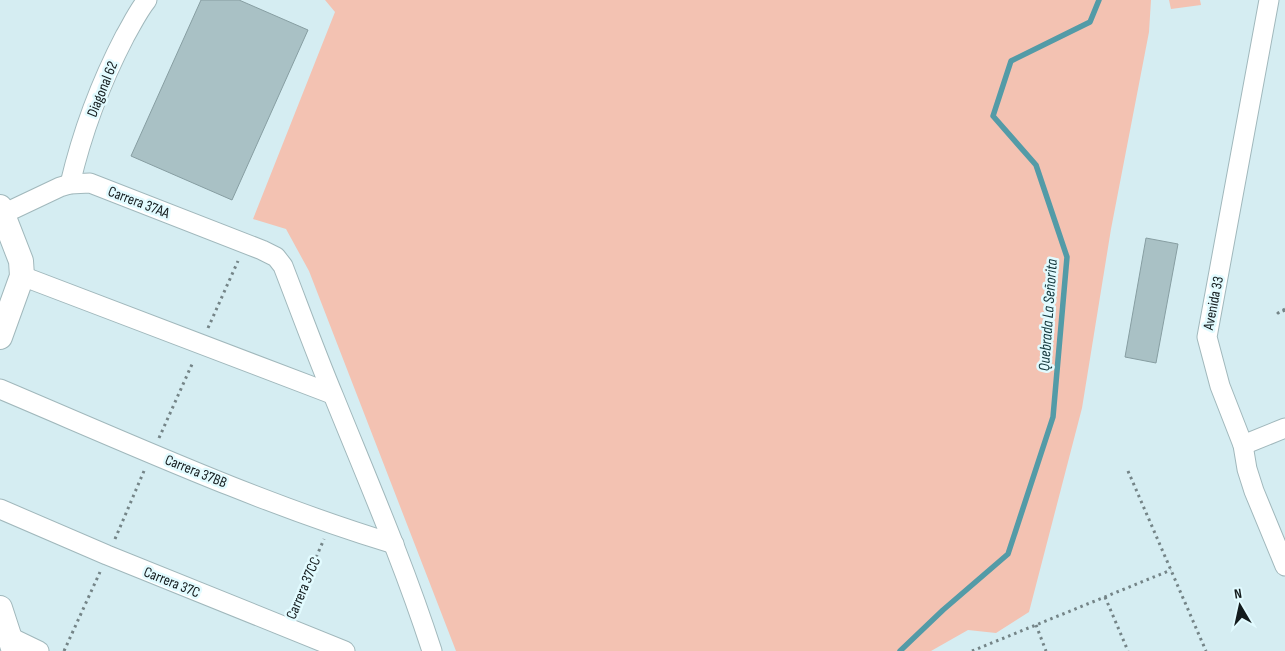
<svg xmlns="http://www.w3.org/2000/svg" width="1285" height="651" font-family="'Sofia Sans Condensed',sans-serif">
	<rect width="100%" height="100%" fill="#d5edf2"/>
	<g fill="#f3c2b2">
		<path d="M325,0H1151L1149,32L1111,229L1082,408L1029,612L996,633L968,630L931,651H456L309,271L286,229L253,219L335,12Z"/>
		<path d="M1169,0H1200L1201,5L1171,9Z"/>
	</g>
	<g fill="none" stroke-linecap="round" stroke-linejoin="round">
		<path stroke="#539ba7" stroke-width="5.5" d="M900,651L943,610L1008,554L1053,417L1067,257L1036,165L993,116L1011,61L1090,22L1099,0"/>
	</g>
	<g fill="#a9c1c5" stroke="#879ea2">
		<path d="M201,0H239L308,30L232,200L131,156Z"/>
		<path d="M1146,238L1178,244L1156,363L1125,357Z"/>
	</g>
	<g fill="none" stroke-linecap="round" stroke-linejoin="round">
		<g stroke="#a1b8bc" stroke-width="21">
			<g id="minor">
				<path d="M1269,0L1207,337L1220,386L1243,445L1247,469L1254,491L1285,566"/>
				<path d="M70,184C82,133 101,82 125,36C132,24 138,11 147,0"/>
				<path d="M3,214L60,187L70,184L90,183L262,250L276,257L283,266C300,310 316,354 334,397C368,481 404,564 432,651"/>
				<path d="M22,276L332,394"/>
				<path d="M0,389C130,444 259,503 394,544"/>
				<path d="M1243,445L1285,428"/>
				<path d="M0,509L107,555L345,651"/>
				<path d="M10,637L39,651"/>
			</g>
		</g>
		<g stroke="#a1b8bc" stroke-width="26">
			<g id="tertiary">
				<path d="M0,207L21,261L22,276L0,337"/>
				<path d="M0,608L14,651"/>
			</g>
		</g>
		<g stroke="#748487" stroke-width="3" stroke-dasharray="2.5 4" stroke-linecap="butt">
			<path d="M1285,309L1278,313L1285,310"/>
			<path d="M208,328L238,261"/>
			<path d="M159,438L193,362"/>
			<path d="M1128,471L1206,651"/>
			<path d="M115,539L144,471"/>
			<path d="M1105,597L1128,651"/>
			<path d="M293,611L324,539"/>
			<path d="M1036,625L1046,651"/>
			<path d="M64,651L100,572"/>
			<path d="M972,651L1171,570"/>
		</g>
		<use href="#minor" stroke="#fff" stroke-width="19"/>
		<use href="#tertiary" stroke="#fff" stroke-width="24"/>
	</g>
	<g text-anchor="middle" stroke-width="5" stroke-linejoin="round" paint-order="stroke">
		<g font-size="15" fill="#131b1d" stroke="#e2fbff">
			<text transform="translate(102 89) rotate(-68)" y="5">Diagonal 62</text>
			<text transform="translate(139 202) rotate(21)" y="5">Carrera 37AA</text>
			<text transform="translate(1213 303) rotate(-79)" y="5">Avenida 33</text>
			<text transform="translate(196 471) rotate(22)" y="5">Carrera 37BB</text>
			<text transform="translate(172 582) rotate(22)" y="5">Carrera 37C</text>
			<text transform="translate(303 588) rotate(-67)" y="5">Carrera 37CC</text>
		</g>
		<g font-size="16" font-style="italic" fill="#13373c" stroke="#e2fbff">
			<text transform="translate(1047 315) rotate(-86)" y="6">Quebrada La Señorita</text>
		</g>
	</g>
	<g transform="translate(1240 606) rotate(351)" stroke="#e2fbff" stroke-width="4" paint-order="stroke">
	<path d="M0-4L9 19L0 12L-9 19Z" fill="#131b1d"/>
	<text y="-8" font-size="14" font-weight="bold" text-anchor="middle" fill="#131b1d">N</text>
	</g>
</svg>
